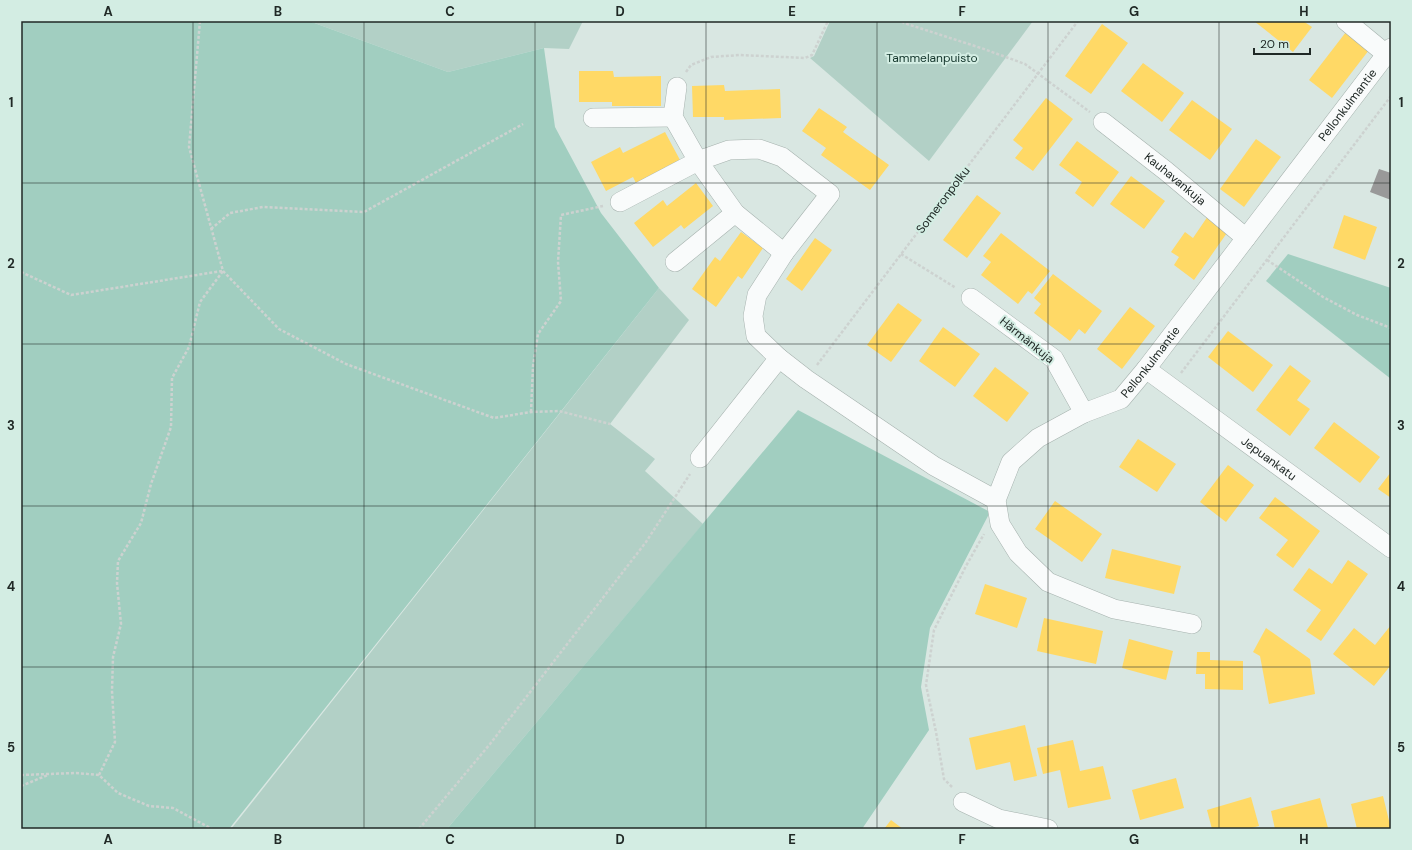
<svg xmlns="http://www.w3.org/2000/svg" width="1412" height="850" font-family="'DM Sans',sans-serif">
	<rect width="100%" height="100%" fill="#d9e7e2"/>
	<g fill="#b2d0c6">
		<path d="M309,21H583L569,49L544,48L448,72Z"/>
		<path d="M830,21H1033L929,161L810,58L814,56Z"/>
		<path d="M659,288L689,320L610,424L655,459L645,471L703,524L447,829H231Z"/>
	</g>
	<g fill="#a1cec0">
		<path d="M21,21H309L448,72L544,48L555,127L601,213L659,288L229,829H21Z"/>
		<path d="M1288,254L1391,288V379L1266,281Z"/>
		<path d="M798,410L990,512L930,628L921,687L929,730L862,829H447Z"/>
	</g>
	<g fill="#ffd966">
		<path d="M1254,21H1303L1312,27L1293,52Z"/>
		<path d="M1102,24L1128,43L1091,94L1065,76Z"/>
		<path d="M1346,32L1369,50L1332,98L1309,80Z"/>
		<path d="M1143,63L1184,93L1162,122L1121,91Z"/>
		<path d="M579,71H613L614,77L661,76V106H612V102H579Z"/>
		<path d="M724,85L725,91L780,89L781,118L724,120V117H693L692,86Z"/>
		<path d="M1046,98L1073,119L1033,171L1015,158L1023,148L1013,140Z"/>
		<path d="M1192,100L1232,129L1210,160L1169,130Z"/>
		<path d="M819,108L847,127L843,132L889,165L870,190L821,155L826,148L802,131Z"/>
		<path d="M665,132L680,160L636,183L633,177L606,191L591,162L620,147L623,153Z"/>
		<path d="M1256,139L1281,157L1244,207L1220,189Z"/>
		<path d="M1077,141L1119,172L1093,207L1075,193L1082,182L1059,165Z"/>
		<path d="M1131,176L1165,201L1144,229L1110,204Z"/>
		<path d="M696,183L713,206L684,229L681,225L653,247L634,223L663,200L667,206Z"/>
		<path d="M977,195L1001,213L967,258L943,240Z"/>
		<path d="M1344,215L1377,227L1365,260L1333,248Z"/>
		<path d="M1208,216L1229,230L1194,280L1174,265L1179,257L1171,252L1185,232L1193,238Z"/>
		<path d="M741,232L763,248L742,279L738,276L716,307L692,289L715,257L720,261Z"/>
		<path d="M1001,233L1050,271L1032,294L1028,291L1018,304L981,275L991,262L983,256Z"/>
		<path d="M815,238L832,250L802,291L786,279Z"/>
		<path d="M1053,274L1102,311L1085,334L1079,329L1070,341L1034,313L1041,304L1034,298Z"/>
		<path d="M898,303L922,320L891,362L867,345Z"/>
		<path d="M1130,307L1155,326L1122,369L1097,349Z"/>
		<path d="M943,327L980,354L955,387L919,361Z"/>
		<path d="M1228,331L1273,365L1253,392L1208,357Z"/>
		<path d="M1290,365L1311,381L1297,400L1310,409L1290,436L1256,410Z"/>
		<path d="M995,367L1029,393L1007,422L973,396Z"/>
		<path d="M1334,422L1380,457L1360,483L1314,448Z"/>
		<path d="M1138,439L1176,464L1157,492L1119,467Z"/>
		<path d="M1228,465L1254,485L1226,522L1200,502Z"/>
		<path d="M1391,472V498L1378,489Z"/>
		<path d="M1275,497L1320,531L1293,568L1276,555L1288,540L1259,518Z"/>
		<path d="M1055,501L1102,534L1082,562L1035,529Z"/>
		<path d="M1112,549L1181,566L1174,594L1105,578Z"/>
		<path d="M1348,560L1368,574L1321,641L1306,631L1321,610L1293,590L1309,568L1332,584Z"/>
		<path d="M985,584L1027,598L1017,628L975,614Z"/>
		<path d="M1044,618L1103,631L1096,664L1037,651Z"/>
		<path d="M1391,625V665L1374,686L1333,654L1354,628L1375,645Z"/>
		<path d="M1266,628L1310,659L1315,694L1269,704L1260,656L1253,652Z"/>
		<path d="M1129,639L1173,651L1166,680L1122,668Z"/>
		<path d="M1197,652H1210V660L1243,661V690L1205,689V674H1196Z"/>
		<path d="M1025,725L1037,776L1014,781L1010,762L976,770L969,738Z"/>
		<path d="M1073,740L1080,771L1103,766L1111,799L1068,808L1060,770L1043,774L1037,748Z"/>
		<path d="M1176,778L1184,808L1140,820L1132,790Z"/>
		<path d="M1383,796L1391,829H1357L1351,804Z"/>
		<path d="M1251,797L1259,826L1248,829H1212L1207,810Z"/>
		<path d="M1320,798L1328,828L1275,829L1271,811Z"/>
		<path d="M891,820L903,829H884Z"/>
	</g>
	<path fill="#999" d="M1379,169L1391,173V200L1370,192Z"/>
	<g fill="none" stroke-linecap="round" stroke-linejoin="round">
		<g stroke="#a6b2ae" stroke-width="20">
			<g id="minor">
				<path d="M1346,21L1386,54"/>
				<path d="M593,118L673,117"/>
				<path id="s1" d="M1103,122L1166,171L1246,238"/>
				<path d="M620,202L698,161L729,150L759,149L782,157L830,194L784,253L735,213L698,161L673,117L677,87"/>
				<path d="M675,262L735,213"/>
				<path d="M971,298L1054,359L1084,413"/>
				<path d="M779,358L806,379L934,466L996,500"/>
				<path id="s2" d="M1146,369L1391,548"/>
				<path d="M700,458L779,358L756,336L753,316L757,295L784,253"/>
				<path id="s3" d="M1192,624L1114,609L1048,582L1018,553L1000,524L996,500L1011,462L1038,438L1084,413L1121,399L1146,369L1391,48"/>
				<path d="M963,802L999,819L1048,829"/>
			</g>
		</g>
		<g stroke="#cdd2d0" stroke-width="2.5" stroke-dasharray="3 2" stroke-linecap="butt">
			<path d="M200,21L189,147L223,271L279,329L346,364L494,418L531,412L559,411L610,424"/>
			<path d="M902,21L904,23L981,48L1025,64L1090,112"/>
			<path d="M686,72L691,65L711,57L740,55L805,58L812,55L828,21"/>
			<path d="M211,229L230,213L263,207L364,212L523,124"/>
			<path d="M901,254L956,288"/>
			<path d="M1267,260L1323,297L1357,315L1391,328"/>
			<path d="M21,272L71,295L222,271"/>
			<path d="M817,365L1078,21"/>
			<path d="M1181,373L1391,96"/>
			<path d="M531,412L533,366L538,334L561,301L558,262L561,215L603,206"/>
			<path d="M21,775L76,773L99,775L118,793L149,806L173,808L212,829"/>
			<path d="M99,775L115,742L112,691L113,657L121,624L117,583L118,561L141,523L151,484L171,427L172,378L189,347L200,302L223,271"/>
			<path d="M21,786L48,775"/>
			<path d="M952,787L944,779L936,732L926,685L934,630L966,566L984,534"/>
			<path d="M419,829L490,744L646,542L690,474"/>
		</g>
		<use href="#minor" stroke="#f9fbfb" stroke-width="19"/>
	</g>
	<path fill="none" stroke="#202926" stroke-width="1" stroke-opacity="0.55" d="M193,21V829M364,21V829M535,21V829M706,21V829M877,21V829M1048,21V829M1219,21V829M21,183H1391M21,344H1391M21,506H1391M21,667H1391"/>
	<g text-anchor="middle" stroke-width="4" stroke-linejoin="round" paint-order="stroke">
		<g font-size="12" fill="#13352b" stroke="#d3ede3">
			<text x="932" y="62">Tammelanpuisto</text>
		</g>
		<g font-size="12" fill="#202926" stroke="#d3ede3">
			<text dy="4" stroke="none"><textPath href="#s3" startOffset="791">Pellonkulmantie</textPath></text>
			<text dy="4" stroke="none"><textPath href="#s1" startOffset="92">Kauhavankuja</textPath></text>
			<text transform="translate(943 200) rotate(-53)" y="4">Someronpolku</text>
			<text transform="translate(1027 340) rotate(39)" y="4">Härmänkuja</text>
			<text dy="4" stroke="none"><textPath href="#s3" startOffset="467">Pellonkulmantie</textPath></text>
			<text dy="4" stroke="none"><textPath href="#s2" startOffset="152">Jepuankatu</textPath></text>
		</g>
	</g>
	<rect width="1412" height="850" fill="none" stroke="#d3ede3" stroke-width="44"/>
	<path d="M1254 48v6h56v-6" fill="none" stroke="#202926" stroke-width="2"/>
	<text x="1260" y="48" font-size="12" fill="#202926" stroke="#d3ede3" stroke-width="3" paint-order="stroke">20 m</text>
	<rect x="22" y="22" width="1368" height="806" fill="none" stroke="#202926" stroke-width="1.5"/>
	<g font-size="13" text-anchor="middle" font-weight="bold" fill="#202926">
		<text x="108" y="16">A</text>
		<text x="278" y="16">B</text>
		<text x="450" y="16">C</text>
		<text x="620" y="16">D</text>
		<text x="792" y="16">E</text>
		<text x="962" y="16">F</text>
		<text x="1134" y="16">G</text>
		<text x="1304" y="16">H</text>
		<text x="11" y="107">1</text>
		<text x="1401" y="107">1</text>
		<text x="11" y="268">2</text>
		<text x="1401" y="268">2</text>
		<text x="11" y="430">3</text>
		<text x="1401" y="430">3</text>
		<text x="11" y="591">4</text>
		<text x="1401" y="591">4</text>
		<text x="11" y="752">5</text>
		<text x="1401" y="752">5</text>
		<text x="108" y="844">A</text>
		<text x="278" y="844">B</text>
		<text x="450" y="844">C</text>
		<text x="620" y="844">D</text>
		<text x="792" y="844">E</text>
		<text x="962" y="844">F</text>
		<text x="1134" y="844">G</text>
		<text x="1304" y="844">H</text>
	</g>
</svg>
